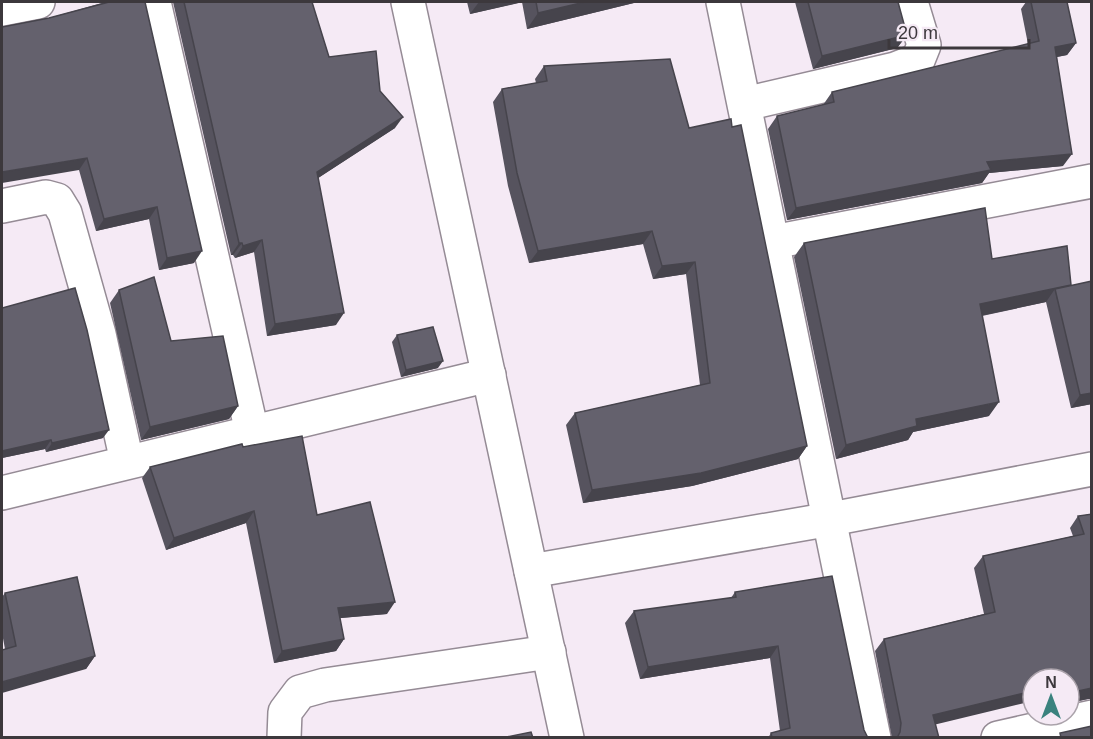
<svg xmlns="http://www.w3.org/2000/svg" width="1093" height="739" font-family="Helvetica,sans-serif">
	<rect width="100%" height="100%" fill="#f5eaf5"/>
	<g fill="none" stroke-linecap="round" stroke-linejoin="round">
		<g stroke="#958b95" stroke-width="36">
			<g id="minor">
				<path d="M154,2L252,432"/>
				<path d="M408,2L567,738"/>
				<path d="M723,2L874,738"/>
				<path d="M2,9L38,2"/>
				<path d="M745,104L895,69L918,60L924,45L911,2"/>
				<path d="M2,206L46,197L57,200L65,213L99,334L127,462"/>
				<path d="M773,242L1092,181"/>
				<path d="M2,493L489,375"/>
				<path d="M531,571L831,519L1092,469"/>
				<path d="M284,738L285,712L300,692L325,685L549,652"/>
				<path d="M998,738L1092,717"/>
			</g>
		</g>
		<use href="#minor" stroke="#fff" stroke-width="33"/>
	</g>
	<g fill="#56535e">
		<path d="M102,2H145L194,263L159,270L149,219L96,231L79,170L49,18L102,3Z"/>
		<path d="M173,2H312L329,57L380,91L395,128L318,178L336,325L267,336L254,252L235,258L233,255H231Z"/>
		<path d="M467,2H638L527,29L522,2L470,14Z"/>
		<path d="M795,2H898L907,35L897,48L813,69Z"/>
		<path d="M1026,2H1067L1076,43L1067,55L1057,57L1063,166L989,173L982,183L787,220L768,129L777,116L823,105L832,92L1028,44L1021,9Z"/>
		<path d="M544,66L689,128L732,127L807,446L798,459L692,486L583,503L566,425L575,413L700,385L686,274L653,279L643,244L529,263L508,186L493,102L502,89L536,83L535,79Z"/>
		<path d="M804,243L992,259L1071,285L1092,404L1071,408L1046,302L982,316L989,416L913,432L908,440L836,459L794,257Z"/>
		<path d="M119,290L238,406L229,419L141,440L110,303Z"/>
		<path d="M2,308L103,438L46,452L45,449L2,458Z"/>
		<path d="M397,335L438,368L401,377L392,342Z"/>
		<path d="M243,447L317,515L387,614L340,618L344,639L336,651L274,663L246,523L166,550L142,478L150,467Z"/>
		<path d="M1092,514L1088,699L1069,703V679L935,724L939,738H892L875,651L884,639L984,614L974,568L983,556L1073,536L1070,528L1078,516Z"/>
		<path d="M735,592L864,730L868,738H768L771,733L780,731L770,658L640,679L625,623L634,611L731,598Z"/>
		<path d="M5,593L95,656L86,669L5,649L2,633V597Z"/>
	</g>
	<g fill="#46444c">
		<path d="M479,2H523L470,14Z"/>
		<path d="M585,2H638L527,29L538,13Z"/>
		<path d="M907,35L897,48L813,69L822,56Z"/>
		<path d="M1076,43L1067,55L1046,59L1055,47Z"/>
		<path d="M403,117L395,128L309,184L317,172Z"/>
		<path d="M1072,154L1063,166L989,173L982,183L787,220L796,208L987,162Z"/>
		<path d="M87,158L79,170L2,183V172Z"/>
		<path d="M157,207L149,219L96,231L104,219Z"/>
		<path d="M652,231L643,244L529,263L538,251Z"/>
		<path d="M262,240L254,252L235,258L243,246Z"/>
		<path d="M239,243H242L233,255H231Z"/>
		<path d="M202,251L194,263L159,270L167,258Z"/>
		<path d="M695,262L686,274L653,279L662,266Z"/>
		<path d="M1071,285L1057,300L1055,289L1046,302L970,318L980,304Z"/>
		<path d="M344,313L336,325L267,336L275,324Z"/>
		<path d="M443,361L438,368L401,377L406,370Z"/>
		<path d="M1092,393V404L1071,408L1080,395Z"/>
		<path d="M999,402L989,416L913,432L908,440L836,459L846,445L916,419Z"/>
		<path d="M238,406L229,419L141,440L150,427Z"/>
		<path d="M109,430L103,438L46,452L52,443Z"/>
		<path d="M51,440L45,449L2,458V451Z"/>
		<path d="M807,446L798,459L692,486L583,503L592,490Z"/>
		<path d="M254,511L246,523L166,550L174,538Z"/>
		<path d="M395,602L387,614L330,619L338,608Z"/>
		<path d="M344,639L336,651L274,663L282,651Z"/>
		<path d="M778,646L770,658L640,679L648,667Z"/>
		<path d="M95,656L86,669L2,693V682Z"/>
		<path d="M1092,688V699H1088L1069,703V693Z"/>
		<path d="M1033,691V701L925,727L933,715Z"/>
	</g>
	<g fill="#64616d" stroke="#46444c" stroke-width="1.5">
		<path d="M109,2H145L202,251L167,258L157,207L104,219L87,158L2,172V27L49,18Z"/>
		<path d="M184,2H312L329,57L376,51L380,91L403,117L317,172L344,313L275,324L262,240L243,246L242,243H239Z"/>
		<path d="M536,2H585L538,13Z"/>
		<path d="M808,2H898L907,35L822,56Z"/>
		<path d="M1031,2H1067L1076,43L1055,47L1072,154L987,162L991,170L796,208L777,116L834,102L832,92L1039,41Z"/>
		<path d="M670,59L689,128L731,119L732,127L741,125L807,446L701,473L592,490L575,413L710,383L695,262L662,266L652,231L538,251L517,173L502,89L547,81L544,66Z"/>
		<path d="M985,208L992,259L1067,246L1071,285L980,304L999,402L916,419L917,426L846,445L804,243Z"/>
		<path d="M154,277L171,341L223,336L238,406L150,427L119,290Z"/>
		<path d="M1092,281V393L1080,395L1055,289Z"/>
		<path d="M75,288L87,330L109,430L52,443L51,440L2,451V308Z"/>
		<path d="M433,327L443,361L406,370L397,335Z"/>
		<path d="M302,436L317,515L370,502L395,602L338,608L344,639L282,651L254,511L174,538L150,467L242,444L243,447Z"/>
		<path d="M1092,514V688L1069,693V679H1033V691L933,715L939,738H897L900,732L901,723L884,639L995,612L983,556L1084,534L1078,516Z"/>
		<path d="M832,576L864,730L868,738H772L771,733L790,728L778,646L648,667L634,611L736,597L735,592Z"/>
		<path d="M77,577L95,656L2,682V650L16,646L5,593Z"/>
		<path d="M1092,726V738H1061L1060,733Z"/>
		<path d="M531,732L533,738H502Z"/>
	</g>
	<rect width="1093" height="739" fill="none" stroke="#3c383c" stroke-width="6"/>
	<g transform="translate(1051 697)"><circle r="28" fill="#f5eaf5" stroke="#aba3ab" stroke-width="1.5"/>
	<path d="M0-4.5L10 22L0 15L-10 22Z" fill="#3a827e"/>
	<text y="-9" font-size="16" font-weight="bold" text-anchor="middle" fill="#3c383c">N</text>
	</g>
	<path d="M889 39v9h140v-9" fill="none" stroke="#3c383c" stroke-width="3"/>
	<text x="898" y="39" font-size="18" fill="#3c383c" stroke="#f5eaf5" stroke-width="4.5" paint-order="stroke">20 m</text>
</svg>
